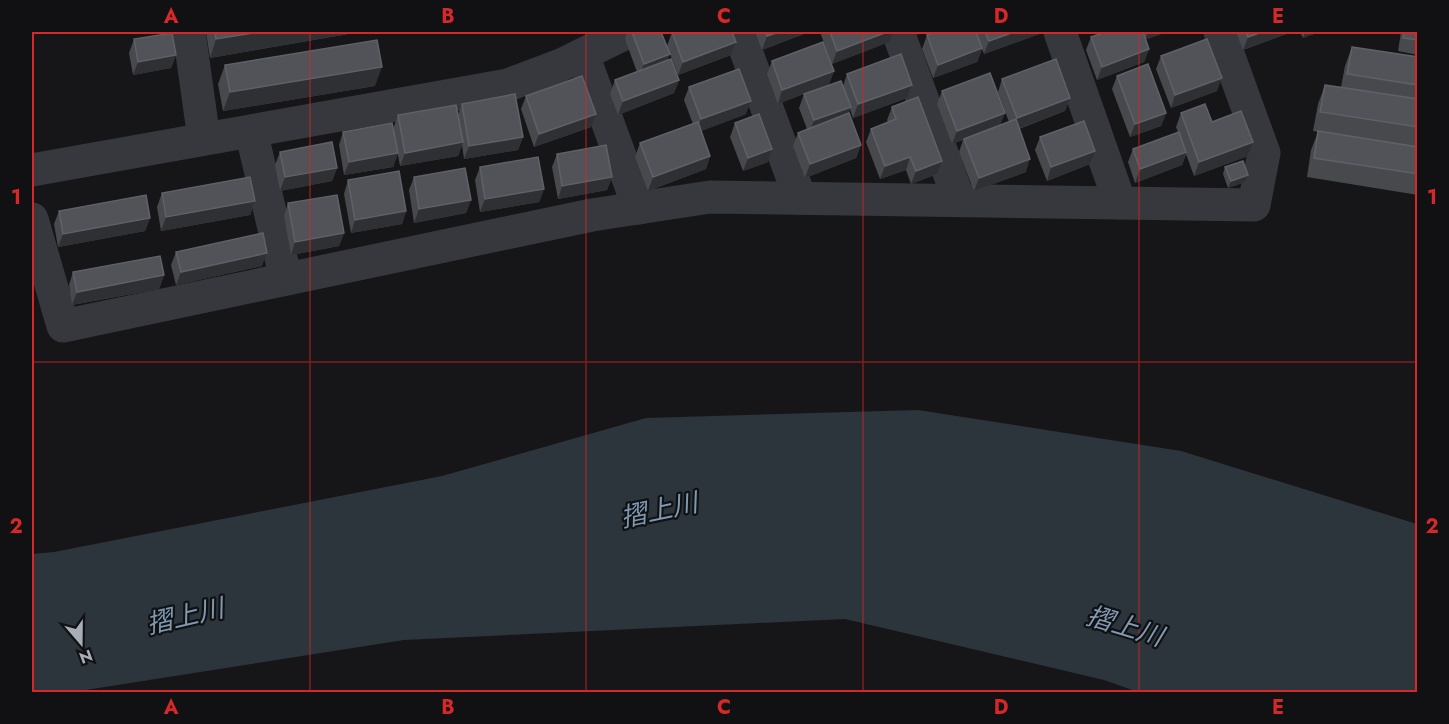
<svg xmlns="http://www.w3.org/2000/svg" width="1449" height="724" font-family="Jost,'Noto Sans JP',sans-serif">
	<rect width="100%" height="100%" fill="#161618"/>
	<path fill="#2c353c" d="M918,410L1181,451L1417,524V692H1138L1104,680L845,619L404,640L73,692H32V554L54,552L442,476L646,418Z"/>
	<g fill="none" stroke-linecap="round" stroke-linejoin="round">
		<g stroke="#37383d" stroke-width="33">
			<path d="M189,32L204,139"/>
			<path d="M739,32L800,198"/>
			<path d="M898,32L959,200"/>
			<path d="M1060,32L1120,203"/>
			<path d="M583,55L639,208"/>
			<path d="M251,131L286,279"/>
			<path d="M32,170L508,85L561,65L628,32"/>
			<path d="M32,219L63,326L592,215L710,197L1254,205L1264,153L1220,32"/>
		</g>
	</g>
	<g fill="#47494d">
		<path d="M206,32H360L210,58Z"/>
		<path d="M627,32H661L670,54L667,60L679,80L674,93L618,115L610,94L615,80L637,72L625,39Z"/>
		<path d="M672,32L731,55L678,75L667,46Z"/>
		<path d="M755,32H809L762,50Z"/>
		<path d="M820,32H893L889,42L832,64Z"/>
		<path d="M937,32H1045L984,54L982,49L977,62L933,78L922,49L927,35Z"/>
		<path d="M1106,32H1167L1146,39L1149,49L1144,62L1097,80L1086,50L1091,37Z"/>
		<path d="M1236,32H1289V33L1243,50Z"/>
		<path d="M1300,32H1319L1303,38Z"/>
		<path d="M1401,32H1418V55L1398,51Z"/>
		<path d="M134,39L176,55L171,68L133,75L129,53Z"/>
		<path d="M1352,47L1418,57V195L1307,177L1311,150L1318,132L1313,131L1318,104L1325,85L1341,87L1345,66Z"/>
		<path d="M1161,56L1217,91L1171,108L1156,69Z"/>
		<path d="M772,61L834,71L829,84L778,104L767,74Z"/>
		<path d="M225,65L375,86L223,111L218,84Z"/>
		<path d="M847,74L907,98L853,118L850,109L848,114L861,145L856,158L805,178L793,146L798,133L807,129L799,108L804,94L843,86Z"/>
		<path d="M1117,76L1166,113L1161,126L1130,137L1112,89Z"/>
		<path d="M1002,79L1070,98L1065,111L1019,129L1026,172L974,191L959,152L963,140L952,144L937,104L942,91L1001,125L1009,122L998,92Z"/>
		<path d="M689,87L746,114L701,131L710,156L706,169L648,191L635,157L640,143L693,124L684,100Z"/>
		<path d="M526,96L591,127L534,147L521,109Z"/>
		<path d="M462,104L523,137L518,150L464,159L462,145L458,156L400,166L393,129L398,115H458Z"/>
		<path d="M892,107L937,174L911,184L906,170L880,179L866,142L871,129L888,122L887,120Z"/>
		<path d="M1181,113L1212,122L1253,142L1248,156L1194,176L1186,154L1182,165L1135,183L1128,162L1133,149L1178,132L1176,127Z"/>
		<path d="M735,123L772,149L768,162L743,171L730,137Z"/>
		<path d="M343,132L398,153L393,167L344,175L339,145Z"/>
		<path d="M1040,137L1090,164L1047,181L1035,150Z"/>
		<path d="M280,152L337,168L332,181L280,191L275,165Z"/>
		<path d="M557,154L612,177L607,190L558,199L552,167Z"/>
		<path d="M480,167L544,189L539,202L480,212L475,180Z"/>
		<path d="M1225,167L1248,175L1245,182L1228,188L1223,174Z"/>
		<path d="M414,177L471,200L466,213L414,223L409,190Z"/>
		<path d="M348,180L406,211L402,224L351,233L344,194Z"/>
		<path d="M162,193L255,201L250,215L161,231L157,207Z"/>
		<path d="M288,203L344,233L339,246L291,255L284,216Z"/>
		<path d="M59,211L150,218L145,231L58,247L54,224Z"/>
		<path d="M176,252L262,266L176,285L171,265Z"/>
		<path d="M73,272L164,275L159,289L72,305L69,285Z"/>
	</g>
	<g fill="#2f3033">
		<path d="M259,32H360L210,58L216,39Z"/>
		<path d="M779,32H809L762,50L767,36Z"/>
		<path d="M887,32H893L889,42L832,64L837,51Z"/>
		<path d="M916,32H926L914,36Z"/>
		<path d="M1014,32H1045L984,54L989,41Z"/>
		<path d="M1148,32H1167L1145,40Z"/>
		<path d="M1262,32H1289V33L1243,50L1248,37Z"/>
		<path d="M1305,32H1319L1303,38Z"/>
		<path d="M736,42L731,55L678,75L683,62Z"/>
		<path d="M982,48L977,62L933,78L938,65Z"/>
		<path d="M1149,49L1144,62L1097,80L1102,67Z"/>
		<path d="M670,54L665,68L639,77L644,64Z"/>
		<path d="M176,55L171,68L133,75L138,62Z"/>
		<path d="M382,67L375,86L223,111L230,92Z"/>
		<path d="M834,71L829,84L778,104L782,90Z"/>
		<path d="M1222,78L1217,91L1171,108L1175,95Z"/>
		<path d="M679,80L674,93L618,115L623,101Z"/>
		<path d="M912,85L907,98L853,118L858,104Z"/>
		<path d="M1070,98L1065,111L1012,131L1017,118Z"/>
		<path d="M751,101L746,114L696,133L701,119Z"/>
		<path d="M851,107L846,120L809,133L814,120Z"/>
		<path d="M1005,113L1000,126L964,139L963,140L952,144L957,131Z"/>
		<path d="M1166,113L1161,126L1130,137L1135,124Z"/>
		<path d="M596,114L591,127L534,147L539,134Z"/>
		<path d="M523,137L518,150L464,159L469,146Z"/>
		<path d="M463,142L458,156L400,166L405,153Z"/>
		<path d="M1253,142L1248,156L1194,176L1199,162Z"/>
		<path d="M861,145L856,158L805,178L810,164Z"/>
		<path d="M772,149L768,162L743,171L748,158Z"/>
		<path d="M1095,151L1090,164L1047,181L1051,167Z"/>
		<path d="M1186,152L1182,165L1135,183L1140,169Z"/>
		<path d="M398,153L393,167L344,175L349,162Z"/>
		<path d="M710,156L706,169L648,191L653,177Z"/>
		<path d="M910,157L906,170L880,179L885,166Z"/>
		<path d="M1030,159L1026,172L974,191L979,178Z"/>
		<path d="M942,161L937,174L911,184L916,171Z"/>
		<path d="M337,168L332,181L280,191L285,177Z"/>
		<path d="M1248,175L1245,182L1228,188L1231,181Z"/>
		<path d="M612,177L607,190L558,199L562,186Z"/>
		<path d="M544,189L539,202L480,212L485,199Z"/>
		<path d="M471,200L466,213L414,223L419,209Z"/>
		<path d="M255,201L250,215L161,231L166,217Z"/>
		<path d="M406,211L402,224L351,233L355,220Z"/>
		<path d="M150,218L145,231L58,247L63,234Z"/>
		<path d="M344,233L339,246L291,255L295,242Z"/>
		<path d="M267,253L262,266L176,285L181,272Z"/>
		<path d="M164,275L159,289L72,305L77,292Z"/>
	</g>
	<g fill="#525359" stroke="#5f6168" stroke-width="1.5">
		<path d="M215,32H259L216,39Z"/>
		<path d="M632,32H661L670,54L644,64Z"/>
		<path d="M672,32H732L736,42L683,62Z"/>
		<path d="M765,32H779L767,36Z"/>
		<path d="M830,32H887L837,51Z"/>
		<path d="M937,32H976L982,48L938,65L927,35Z"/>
		<path d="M985,32H1014L989,41Z"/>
		<path d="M1106,32H1143L1149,49L1102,67L1091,37Z"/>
		<path d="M1246,32H1262L1248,37Z"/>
		<path d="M1404,32H1418V40L1403,38Z"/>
		<path d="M172,33L176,55L138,62L134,39Z"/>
		<path d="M1207,39L1222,78L1175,95L1161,56Z"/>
		<path d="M377,40L382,67L230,92L225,65Z"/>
		<path d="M823,42L834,71L782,90L772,61Z"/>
		<path d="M1352,47L1418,57V85L1347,74Z"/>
		<path d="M901,54L912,85L858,104L847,74Z"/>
		<path d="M671,59L679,80L623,101L615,80Z"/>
		<path d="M1056,59L1070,98L1017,118L1002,79Z"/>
		<path d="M1148,64L1166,113L1135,124L1117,76Z"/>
		<path d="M739,69L751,101L701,119L689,87Z"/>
		<path d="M990,73L1005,113L957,131L942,91Z"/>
		<path d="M582,76L596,114L539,134L526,96Z"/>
		<path d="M841,81L851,107L814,120L804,94Z"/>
		<path d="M1325,85L1418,99V127L1320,112Z"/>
		<path d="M515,94L523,137L469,146L462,104Z"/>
		<path d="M918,97L942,161L916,171L910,157L885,166L871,129L896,119L892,107Z"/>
		<path d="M1205,104L1212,122L1241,111L1253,142L1199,162L1181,113Z"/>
		<path d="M456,105L463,142L405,153L398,115Z"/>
		<path d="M849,113L861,145L810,164L798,133Z"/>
		<path d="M759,114L772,149L748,158L735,123Z"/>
		<path d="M1016,119L1030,159L979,178L964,139Z"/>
		<path d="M1084,121L1095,151L1051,167L1040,137Z"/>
		<path d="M698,122L710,156L653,177L640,143Z"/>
		<path d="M392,123L398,153L349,162L343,132Z"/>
		<path d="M1318,131L1418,147V174L1314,158Z"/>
		<path d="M1179,132L1186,152L1140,169L1133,149Z"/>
		<path d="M332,142L337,168L285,177L280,152Z"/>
		<path d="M606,145L612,177L562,186L557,154Z"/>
		<path d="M538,157L544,189L485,199L480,167Z"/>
		<path d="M1243,161L1248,175L1231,181L1225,167Z"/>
		<path d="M465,168L471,200L419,209L414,177Z"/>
		<path d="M399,171L406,211L355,220L348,180Z"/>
		<path d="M250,177L255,201L166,217L162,193Z"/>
		<path d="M146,195L150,218L63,234L59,211Z"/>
		<path d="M337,195L344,233L295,242L288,203Z"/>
		<path d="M263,233L267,253L181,272L176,252Z"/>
		<path d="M160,256L164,275L77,292L73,272Z"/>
	</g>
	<path fill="none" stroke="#d62828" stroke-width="1.5" stroke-opacity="0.55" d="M310,32V692M586,32V692M863,32V692M1139,32V692M32,362H1418"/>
	<g text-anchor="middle" stroke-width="4.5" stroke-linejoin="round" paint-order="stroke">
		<g font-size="26" font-style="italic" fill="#7f9bb3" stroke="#111113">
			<text transform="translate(659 510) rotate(-12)" y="9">摺上川</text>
			<text transform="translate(185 616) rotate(-13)" y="9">摺上川</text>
			<text transform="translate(1125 626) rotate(17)" y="9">摺上川</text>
		</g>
	</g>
	<rect width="1449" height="724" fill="none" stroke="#111113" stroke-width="66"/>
	<g transform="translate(81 643) rotate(160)" stroke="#111113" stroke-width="4.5" paint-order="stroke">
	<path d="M0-4.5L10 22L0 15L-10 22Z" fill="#a8adb8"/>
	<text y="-9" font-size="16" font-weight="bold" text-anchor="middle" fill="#a8adb8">N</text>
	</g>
	<rect x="33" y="33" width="1383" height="658" fill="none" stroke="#d62828" stroke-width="2"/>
	<g font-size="20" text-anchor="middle" font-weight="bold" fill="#d62828">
		<text x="171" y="23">A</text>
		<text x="448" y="23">B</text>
		<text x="724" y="23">C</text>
		<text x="1001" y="23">D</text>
		<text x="1278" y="23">E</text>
		<text x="16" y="204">1</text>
		<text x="1432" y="204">1</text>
		<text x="16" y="533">2</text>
		<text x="1432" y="533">2</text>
		<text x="171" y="714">A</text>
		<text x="448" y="714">B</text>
		<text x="724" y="714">C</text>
		<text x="1001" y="714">D</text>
		<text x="1278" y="714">E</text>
	</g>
</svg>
